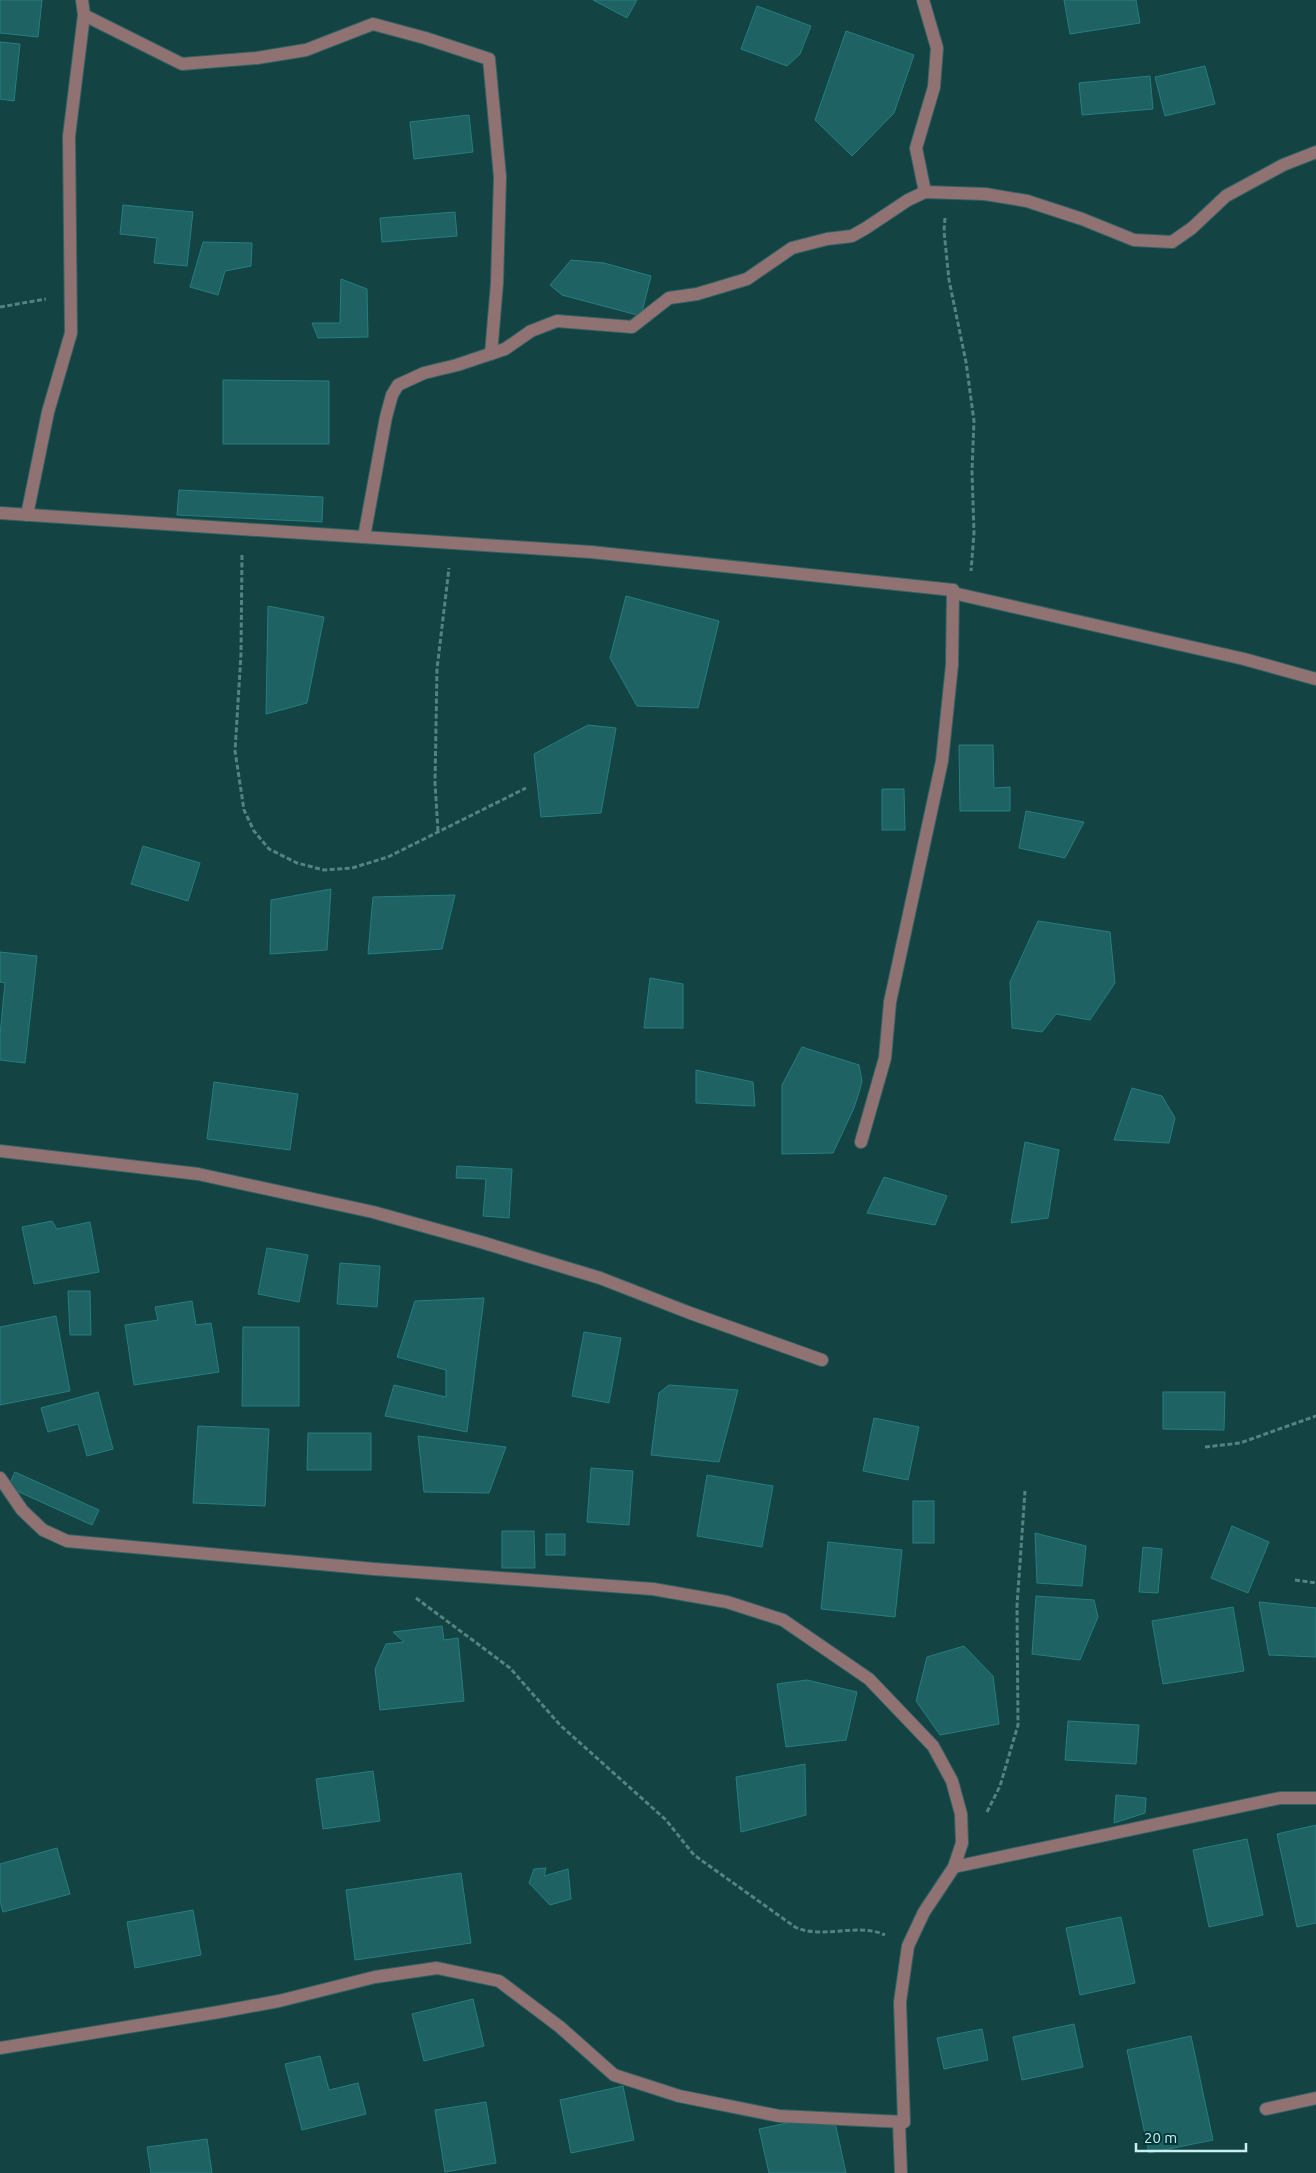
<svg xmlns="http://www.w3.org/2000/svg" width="1316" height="2173" font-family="Ubuntu,sans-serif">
	<rect width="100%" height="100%" fill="#144344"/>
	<g fill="#1f6264" stroke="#247f81">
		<path d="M0,0H42L38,37L0,33Z"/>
		<path d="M593,0H637L627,18Z"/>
		<path d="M1064,0H1136L1140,23L1070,34Z"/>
		<path d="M757,6L811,26L800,54L787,66L741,49Z"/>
		<path d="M846,31L914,55L894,113L852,156L815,120Z"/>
		<path d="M0,42L20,44L14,101L0,99Z"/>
		<path d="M1205,66L1215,104L1165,116L1155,77Z"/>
		<path d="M1150,76L1153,109L1082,115L1079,83Z"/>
		<path d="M469,115L473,152L414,159L410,122Z"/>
		<path d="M123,205L193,212L187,266L154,263L157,238L120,234Z"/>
		<path d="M455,212L457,236L382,242L380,218Z"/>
		<path d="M203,242L252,243L251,266L225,271L218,295L190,287Z"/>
		<path d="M571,260L604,263L651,276L641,316L562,295L550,285Z"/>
		<path d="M341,279L367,289L368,337L318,338L312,323H340Z"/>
		<path d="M223,380L329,381V444H223Z"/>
		<path d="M179,490L323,497L322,522L177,515Z"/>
		<path d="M626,596L719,621L698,708L637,706L610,658Z"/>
		<path d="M268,606L324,617L307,703L266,714Z"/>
		<path d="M588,725L616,728L601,813L541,817L534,754Z"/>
		<path d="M959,745H993L994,788L1010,787V811H960Z"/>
		<path d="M882,789H904L905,830H882Z"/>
		<path d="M1026,811L1084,822L1065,858L1019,848Z"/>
		<path d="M143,846L200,863L188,901L131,884Z"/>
		<path d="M331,889L327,950L270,954L271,900Z"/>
		<path d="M455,895L442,949L368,954L373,897Z"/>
		<path d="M1038,921L1110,932L1115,983L1090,1020L1056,1014L1042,1032L1012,1028L1010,982Z"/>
		<path d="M0,952L37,956L25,1063L0,1060V1035L5,983L0,982Z"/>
		<path d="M650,978L683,984V1028H644Z"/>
		<path d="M802,1047L859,1065L862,1081L860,1089L854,1108L833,1153L782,1154V1085Z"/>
		<path d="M696,1070L753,1082L755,1106L696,1103Z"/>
		<path d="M214,1082L298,1094L290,1150L207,1139Z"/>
		<path d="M1132,1088L1162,1096L1175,1118L1169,1143L1114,1140Z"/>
		<path d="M1025,1142L1059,1150L1048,1218L1011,1223Z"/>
		<path d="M457,1166L512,1169L509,1218L483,1216L486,1179L456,1178Z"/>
		<path d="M884,1177L947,1196L935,1225L867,1213Z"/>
		<path d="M52,1221L57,1229L90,1222L99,1272L34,1284L22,1227Z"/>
		<path d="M267,1248L308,1255L299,1302L258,1294Z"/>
		<path d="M340,1263L380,1266L377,1307L337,1304Z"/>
		<path d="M68,1291H90L91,1335H70Z"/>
		<path d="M484,1298L467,1432L385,1416L394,1385L446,1397V1370L397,1357L415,1301Z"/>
		<path d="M192,1301L196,1325L211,1323L219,1372L134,1385L125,1325L158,1320L155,1307Z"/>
		<path d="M56,1316L70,1391L0,1405V1327Z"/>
		<path d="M243,1327H299V1406H242Z"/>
		<path d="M584,1332L621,1338L609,1403L572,1396Z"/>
		<path d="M669,1385L738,1390L719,1462L651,1455L659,1393Z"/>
		<path d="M98,1392L113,1449L87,1456L78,1424L48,1432L41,1408Z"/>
		<path d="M1163,1392H1225L1224,1430L1163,1429Z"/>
		<path d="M874,1418L919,1427L908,1480L863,1471Z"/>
		<path d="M198,1426L269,1429L265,1506L193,1503Z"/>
		<path d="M308,1433H371V1470H307Z"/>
		<path d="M418,1436L506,1447L489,1493L424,1492Z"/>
		<path d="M591,1468L633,1471L629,1525L587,1522Z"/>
		<path d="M15,1472L99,1510L92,1525L8,1487Z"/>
		<path d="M707,1475L773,1486L762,1547L697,1536Z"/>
		<rect x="913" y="1501" width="21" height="42"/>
		<path d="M1232,1526L1269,1542L1248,1593L1211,1578Z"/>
		<path d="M502,1531H534L535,1568H502Z"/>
		<path d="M1035,1533L1086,1546L1082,1586L1037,1583Z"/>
		<rect x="546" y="1534" width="19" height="21"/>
		<path d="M828,1542L902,1550L895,1617L821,1609Z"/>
		<path d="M1143,1547L1162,1549L1158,1593L1139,1592Z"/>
		<path d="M1036,1596L1094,1600L1098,1617L1080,1660L1032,1654Z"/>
		<path d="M1259,1602L1316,1608V1657L1269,1655Z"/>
		<path d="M1233,1607L1244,1671L1163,1684L1152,1621Z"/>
		<path d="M442,1626L444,1640L458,1638L464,1701L380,1710L375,1669L386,1644L404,1642L393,1632Z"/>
		<path d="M964,1646L993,1676L999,1724L940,1735L916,1701L927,1657Z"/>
		<path d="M807,1680L857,1692L846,1740L786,1747L777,1684Z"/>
		<path d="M1068,1721L1139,1725L1136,1764L1065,1760Z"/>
		<path d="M805,1764L806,1815L741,1832L736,1777Z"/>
		<path d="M373,1771L380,1821L323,1829L316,1779Z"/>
		<path d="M1116,1795L1146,1798L1145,1813L1114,1823Z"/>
		<path d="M1316,1825V1923L1297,1927L1277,1834Z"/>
		<path d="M1247,1839L1263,1915L1209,1927L1193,1850Z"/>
		<path d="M57,1848L70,1894L3,1912L0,1902V1864Z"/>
		<path d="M546,1868L544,1876L568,1869L571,1899L550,1905L529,1883L534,1869Z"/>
		<path d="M461,1873L471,1943L355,1960L346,1890Z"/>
		<path d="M193,1910L201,1955L135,1968L127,1922Z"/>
		<path d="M1121,1917L1135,1983L1080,1995L1066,1928Z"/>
		<path d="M473,1999L484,2046L424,2061L412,2014Z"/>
		<path d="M1074,2024L1083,2067L1022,2080L1013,2037Z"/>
		<path d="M982,2029L988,2060L944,2069L937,2038Z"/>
		<path d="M1191,2036L1213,2140L1149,2153L1127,2050Z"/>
		<path d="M320,2056L329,2090L358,2083L366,2114L302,2130L285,2064Z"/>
		<path d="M623,2086L634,2140L571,2153L560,2100Z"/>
		<path d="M486,2102L496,2163L445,2172L435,2110Z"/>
		<path d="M833,2113L846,2173H769L759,2129Z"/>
		<path d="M207,2139L212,2173H151L147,2147Z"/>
	</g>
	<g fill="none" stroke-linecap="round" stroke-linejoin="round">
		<g stroke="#356263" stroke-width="14">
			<g id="minor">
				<path d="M923,0L937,48L934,87L916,148L925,192"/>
				<path d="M84,15L182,64L257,58L306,50L373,24L425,38L489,59L500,177L497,283L491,354"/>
				<path d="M0,513L591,552L953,590V593L1244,659L1316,679"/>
				<path d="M27,515L48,412L71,333L69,136L84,15L82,0"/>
				<path d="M364,537L386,417L392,395L398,385L424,373L457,365L505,349L531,331L557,321L632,327L669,298L697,294L747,279L792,248L827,239L852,236L866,228L908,200L925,192L985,194L1027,201L1082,219L1134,240L1172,242L1192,228L1226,196L1283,165L1316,152"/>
				<path d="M861,1142L885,1058L890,1002L942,761L952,665L953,590"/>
				<path d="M0,1151L198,1174L373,1212L481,1242L600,1278L690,1313L822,1360"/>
				<path d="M0,1478L22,1510L43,1530L67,1541L374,1569L653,1589L727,1602L783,1620L869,1679L933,1746L952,1781L961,1814L962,1843L954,1867"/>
				<path d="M0,2048L219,2012L279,2001L375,1977L437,1968L499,1981L560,2027L614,2075L679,2096L779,2116L904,2122"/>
				<path d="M1266,2109L1316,2098"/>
				<path d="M901,2173L899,2124L904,2122L900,2002L908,1946L924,1912L954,1867L1280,1798H1316"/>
			</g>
		</g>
		<g stroke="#558283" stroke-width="3" stroke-dasharray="5 2.5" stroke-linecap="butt">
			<path d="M945,218L944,231L949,280L966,362L974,421L972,471L974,533L971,571"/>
			<path d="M0,307L46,299"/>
			<path d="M242,555L241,654L235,751L244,810L254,831L269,849L297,863L324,870L352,868L388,857L526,788"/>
			<path d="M438,831L435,783L437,669L449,568"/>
			<path d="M1205,1447L1240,1443L1316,1416"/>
			<path d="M1295,1580L1316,1583"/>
			<path d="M416,1598L510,1668L560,1725L666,1820L694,1855L795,1927C823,1940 857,1922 885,1935"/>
			<path d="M987,1812L1000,1786L1018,1725L1017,1606L1025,1491"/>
		</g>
		<use href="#minor" stroke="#907272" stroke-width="12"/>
	</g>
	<path d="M1136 2143v8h110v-8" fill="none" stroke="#c9f1f2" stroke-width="2.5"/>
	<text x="1144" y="2143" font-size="15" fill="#c9f1f2" stroke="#063839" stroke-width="4" paint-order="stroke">20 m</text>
</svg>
